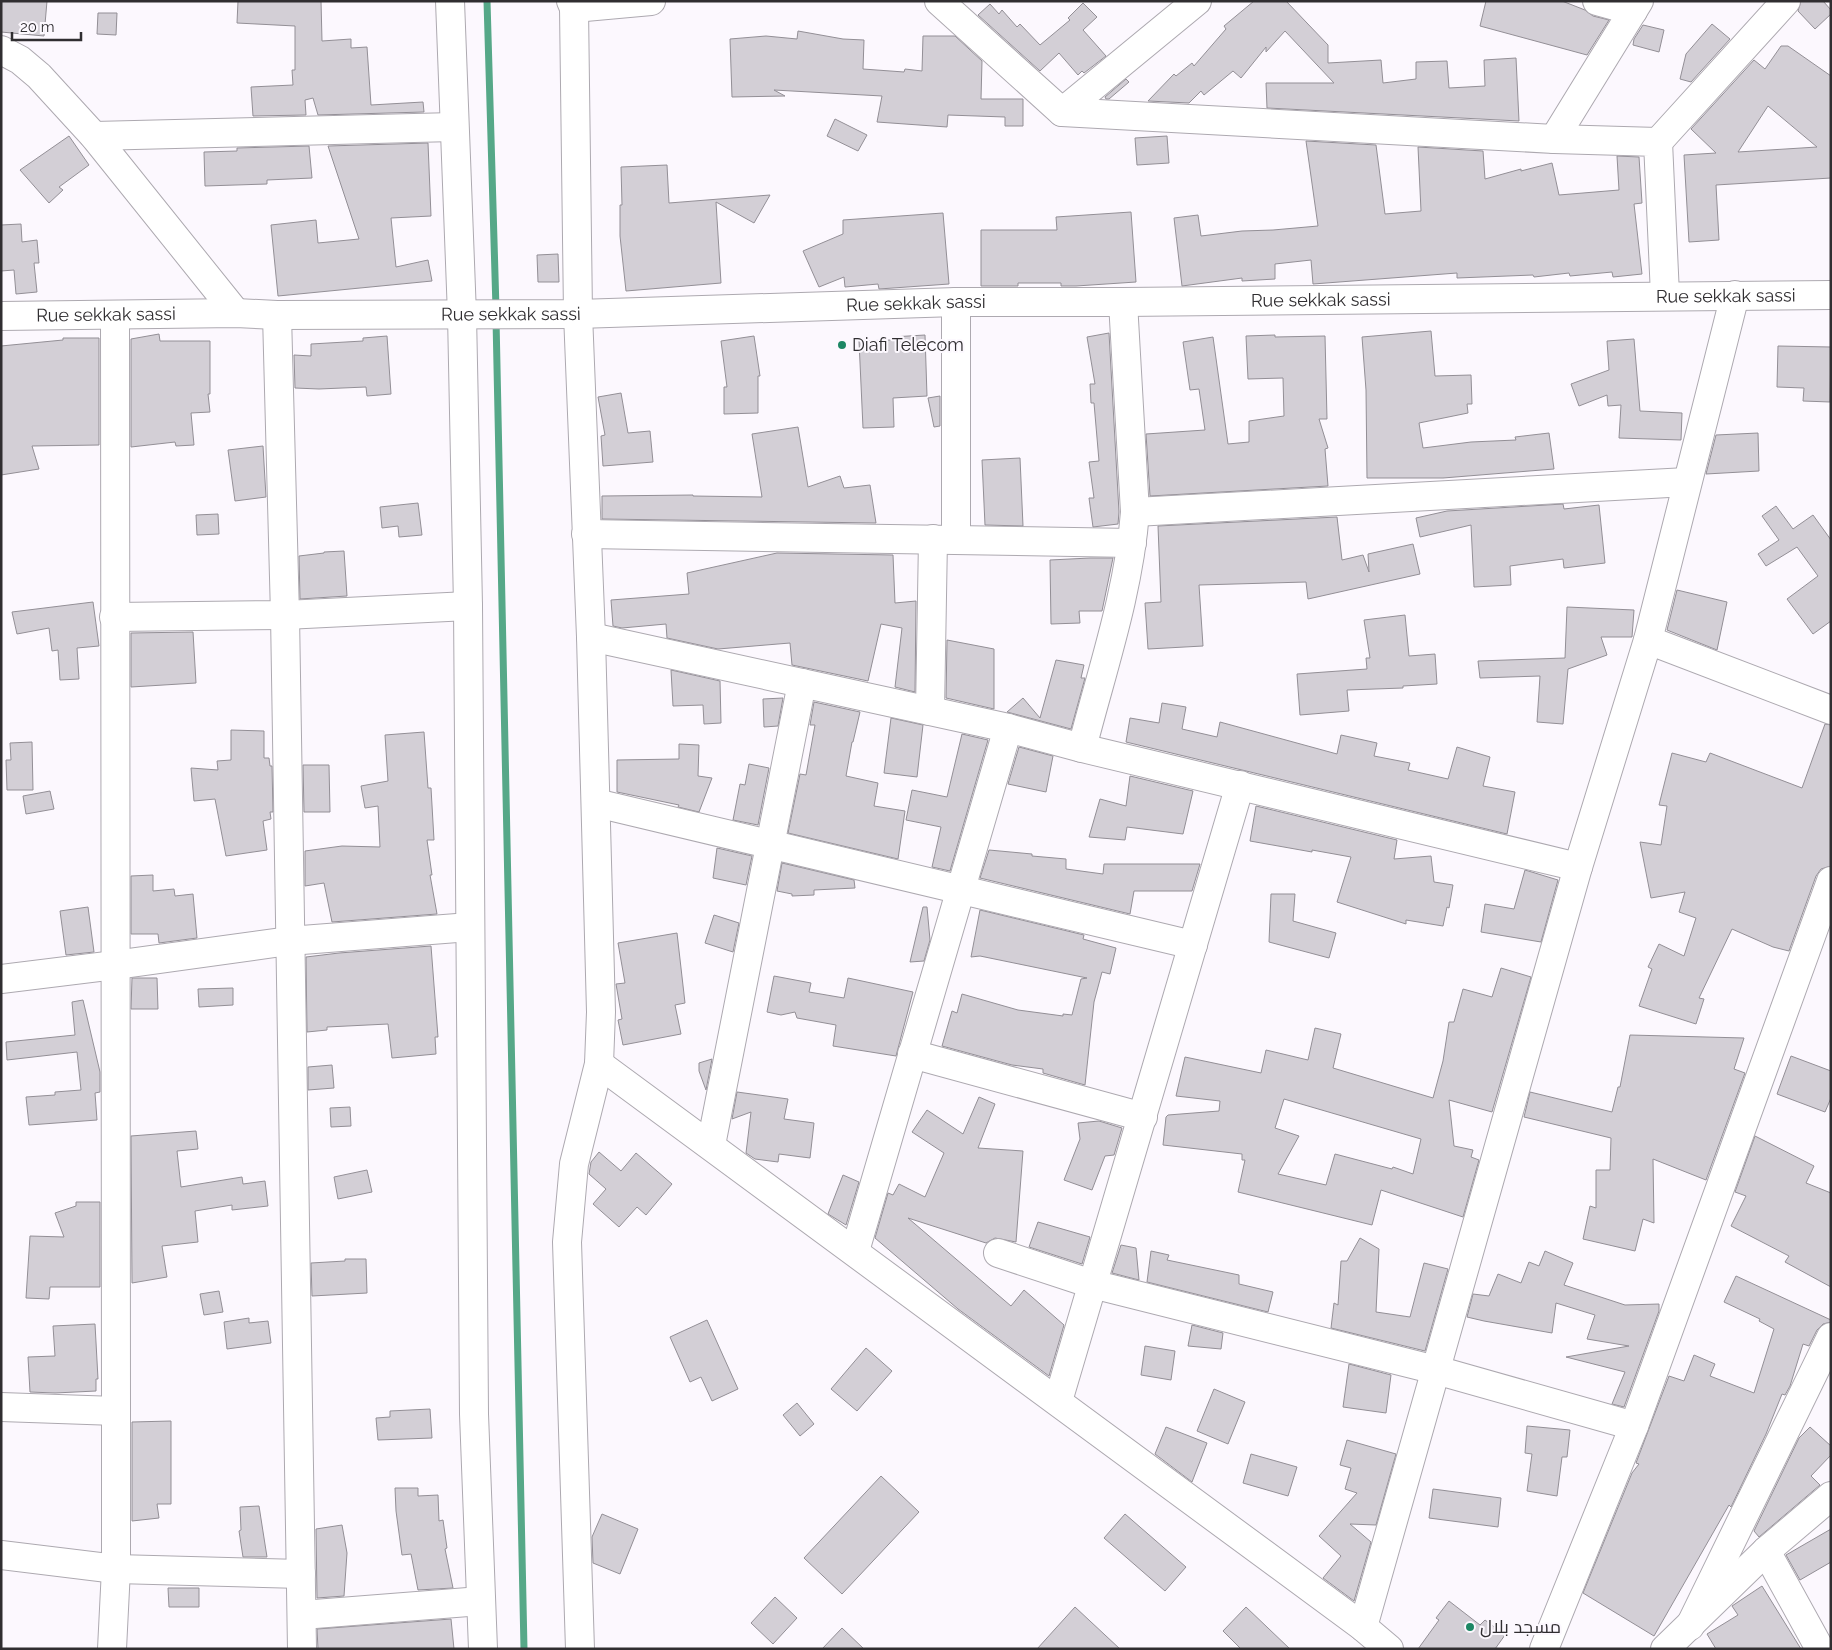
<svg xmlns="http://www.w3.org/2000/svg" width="1832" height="1650" font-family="Raleway,Cairo,sans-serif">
	<rect width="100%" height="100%" fill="#fcf8fe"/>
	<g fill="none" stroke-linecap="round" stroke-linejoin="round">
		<g stroke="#56a888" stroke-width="7">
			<path d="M487,1L496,309"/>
			<path d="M496,319L524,1649"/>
		</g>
	</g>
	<g fill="#d3cfd6" stroke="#938f96" fill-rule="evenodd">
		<path d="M1,1H47L44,36L1,32Z"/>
		<path d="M238,1H321L322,41L351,39V48L367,47L371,105L423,102L424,112L318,115L313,98L305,100L306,115L253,116L251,87L293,85L292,70H295V26L237,23Z"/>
		<path d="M1254,1H1286L1328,45V63L1381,60L1383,83L1416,79V62L1447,61L1449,88L1485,86L1484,60L1516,58L1519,121L1267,108L1266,83H1334L1285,31L1266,52V47L1241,78L1233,71L1204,95L1201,91L1189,103L1148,101L1174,74L1176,76L1192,63L1194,66L1226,29L1224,26Z"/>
		<path d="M1486,1H1562L1585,10L1593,16L1609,20L1587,55L1480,26Z"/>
		<path d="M1801,1H1823L1831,10V14L1815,29L1798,11Z"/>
		<path d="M1083,3L1097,17L1083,30L1106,56L1084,73L1082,71L1078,75L1059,53L1040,71L978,15L990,4L999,14L1002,10L1017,27L1020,24L1040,45L1070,20L1068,18Z"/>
		<path d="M98,13H117L116,35L97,34Z"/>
		<path d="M1712,24L1730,39L1691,82L1680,79L1686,54Z"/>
		<path d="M1643,25L1664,30L1659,52L1633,45L1634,39Z"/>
		<path d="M798,31L843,39L864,40L863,69L904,72L905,69L922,71L923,36H955L982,61L981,99H1023V126H1005V117L948,115L947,127L877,122L882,96L774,90L785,96L732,97L730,39L766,36L797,39Z"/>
		<path d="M1781,46H1788L1831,76V178L1716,185L1719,240L1689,242L1684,155L1716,153L1691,129L1754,60L1765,69ZM1768,106L1817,147L1738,152Z"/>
		<path d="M1126,79L1129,82L1109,99H1106L1105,97Z"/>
		<path d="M835,119L867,135L858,151L827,136Z"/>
		<path d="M69,136L89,165L59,187L63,190L49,203L20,170Z"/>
		<path d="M1167,136L1169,163L1137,165L1135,138Z"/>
		<path d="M1306,141L1376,145L1385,214L1421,211L1418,147L1483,151L1485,179L1521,169V171L1552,163L1559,195L1619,190L1617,156L1639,157L1642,203L1634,204L1642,274L1613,277L1612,272L1570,276L1569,273L1534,277L1533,275L1457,278V273L1313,284L1311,260L1275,264V279L1242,281V278L1182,286L1174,218L1198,215L1201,236L1242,231L1273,230L1318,226Z"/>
		<path d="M428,143L431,216L391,218L396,267L428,260L432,281L278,296L271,225L316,220L318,243L359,239L328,146Z"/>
		<path d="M309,146L312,178L267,180V184L205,186L204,152L237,151V148Z"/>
		<path d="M667,165L669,203L770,195L754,223L716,202L721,283L626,291L620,236V205H622L621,167Z"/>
		<path d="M1131,212L1136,282L1076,286H1061V283H1018V286H981V230H1057L1056,217Z"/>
		<path d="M943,213L949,284L879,289L878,284L845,287L844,277L819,287L803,251L843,234V220Z"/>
		<path d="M21,224L22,242L37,240L39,263H34L37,292L16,294L14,270L1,271V225Z"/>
		<path d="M558,254L559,282H538L537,255Z"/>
		<path d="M1431,331L1435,376L1471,375L1472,404H1467L1468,413L1419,423L1423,448L1471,442L1516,440L1515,437L1549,433L1554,469L1443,478H1367L1366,390L1362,337Z"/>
		<path d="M1109,333L1119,512L1118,524L1093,527L1089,498H1094L1089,462L1099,461L1094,403H1091L1090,384H1095L1087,337Z"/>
		<path d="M159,334L160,341H210V394H208L210,412L191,413L194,445L176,446L175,442L131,447V339Z"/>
		<path d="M925,335L927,396L893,398L894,427L863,428L859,341L892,340V337Z"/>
		<path d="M1275,335V337L1325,336L1327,419H1319L1328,448L1325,449L1328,486L1150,496L1146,434L1205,430L1199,389L1190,390L1183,342L1213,337L1228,444L1249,442V421L1284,416L1283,378L1248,379L1246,336Z"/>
		<path d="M387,336L391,394L367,396L366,387L319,389L295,388L294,355L311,356V344L363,341V338Z"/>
		<path d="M754,336L760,376H758V413L724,414V387H727L721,341Z"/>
		<path d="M63,338H99V445L32,446L39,469L1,475V346L63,340Z"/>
		<path d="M1634,339L1640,411L1682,413L1681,440L1619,438L1621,405L1608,406L1607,395L1579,406L1571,384L1609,370L1607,341Z"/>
		<path d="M1778,346L1831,347L1830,402L1803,401L1804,388L1777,387Z"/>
		<path d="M621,393L628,433L650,431L653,462L603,466L601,436L605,435L598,397Z"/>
		<path d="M940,396V426L934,427L928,398Z"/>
		<path d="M798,427L808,487L840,476L844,488L870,485L876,523L602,519V496L693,495V496L762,497L752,434Z"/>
		<path d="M1758,433L1759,471L1706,474L1716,435Z"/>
		<path d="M263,446L266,497L235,501L228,450Z"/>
		<path d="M1020,458L1023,526L985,525L982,460Z"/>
		<path d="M418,503L422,535L399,537L398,526L382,528L380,507Z"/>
		<path d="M1563,504L1564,509L1599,505L1605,563L1564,568L1563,559L1510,566L1511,585L1474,587L1471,525L1420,537L1416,518L1447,511Z"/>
		<path d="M1776,506L1793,529L1813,515L1831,540V621L1813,634L1787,599L1818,576L1797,547L1766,566L1758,554L1779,540L1762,516Z"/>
		<path d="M218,514L219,534L197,535L196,515Z"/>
		<path d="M1337,517L1342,560L1363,555L1369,572L1368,554L1413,544L1420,574L1308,599L1306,582L1199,585L1203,646L1148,649L1145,603L1161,602L1158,526Z"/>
		<path d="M344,551L347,596L300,599L299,556L324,553V552Z"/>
		<path d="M777,553L893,555L895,603L916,601L915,692L895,687L902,628L881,624L868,681L792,665L790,643L718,649L667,638L666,624L622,628L613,626L611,600L689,594L687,573Z"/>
		<path d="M1090,558H1113L1102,611H1079L1080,623L1051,624L1050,560Z"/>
		<path d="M1677,590L1727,602L1717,650L1667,630Z"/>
		<path d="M93,602L99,646L77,648L79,679L60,680L58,650L52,651L49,628L17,634L12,612Z"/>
		<path d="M1567,607L1634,610L1632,637H1601L1607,655L1568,669L1563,724L1537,722L1540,676L1480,678L1478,661L1565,658Z"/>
		<path d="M1405,615L1409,656L1435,654L1437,684L1403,686V688L1347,690L1349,711L1300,715L1297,674L1367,669L1366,658H1370L1364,620Z"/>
		<path d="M193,632L196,683L131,687V633Z"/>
		<path d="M947,640L994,649V709L946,698Z"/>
		<path d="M1056,660L1084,665L1081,678H1085L1071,729L1007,712L1023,698L1040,718Z"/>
		<path d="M671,670L720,681L721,723L704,724L703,705L673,706Z"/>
		<path d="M783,698L778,726L764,727L763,699Z"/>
		<path d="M814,702L860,712L853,742H852L846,776L878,783L874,806L905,811L898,859L788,833L800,774L806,775L815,725H810Z"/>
		<path d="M1162,703L1186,707L1182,729L1217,737L1220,722L1337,754L1341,735L1377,743L1374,756L1410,763L1408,770L1448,779L1457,747L1490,757L1483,786L1515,792L1507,834L1126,742L1130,718L1159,723Z"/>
		<path d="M891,718L923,725L917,777L884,773Z"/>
		<path d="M1825,724L1831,725V866L1821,869L1816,876L1789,951L1773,947L1732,929L1699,998L1704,999L1696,1024L1639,1006L1652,969L1648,967L1659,944L1684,956L1696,918L1679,912L1685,892L1651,898L1640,842L1661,845L1667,806L1659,805L1672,753L1706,762L1710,753L1802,788Z"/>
		<path d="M231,730L264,731V758H269L270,766H272L273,812H270L271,819L263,821L267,850L226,856L215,799L194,801L191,768L218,770L217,761L231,760Z"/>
		<path d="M424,732L428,788H431L434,840H427L432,875H430L437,914L332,922L324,883L305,886V851L342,846L380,847L378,806L365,808L361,786L388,781L385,735Z"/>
		<path d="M962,734L988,740L950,871L932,867L941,827L906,820L912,790L947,797Z"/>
		<path d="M32,742L33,790H7L6,760H11L10,743Z"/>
		<path d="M679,744L699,745L698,776L712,778L699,812L678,807L679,805L617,792V760L679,759Z"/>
		<path d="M1019,747L1053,756L1046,792L1008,784Z"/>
		<path d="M749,764L769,768L758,825L733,820L740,784L745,785Z"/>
		<path d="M303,765H329L330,812H304Z"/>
		<path d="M1130,776L1193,791L1183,834L1127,827L1125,840L1089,837L1100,799L1126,806Z"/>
		<path d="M50,791L54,809L26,814L23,796Z"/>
		<path d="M1256,806L1397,840L1394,859L1431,856L1434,882L1453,885L1449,908L1447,907L1443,926L1406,920V924L1337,902L1351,857L1312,850V852L1250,841Z"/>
		<path d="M717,848L752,856L746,885L713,878Z"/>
		<path d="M989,850L1032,854V856L1066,859V869L1103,874L1104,864H1200L1192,891H1134L1130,914L980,878Z"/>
		<path d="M782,863L854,880L855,888L814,890V895L792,896V894L777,891Z"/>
		<path d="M1525,870L1558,880L1541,942L1481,932L1485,904L1514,909Z"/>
		<path d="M153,875V891L174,889L175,896L193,894L197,938L159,943L158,934H131V876Z"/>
		<path d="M1271,894H1295L1293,921L1336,933L1329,958L1269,942Z"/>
		<path d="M88,907L94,952L66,955L60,911Z"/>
		<path d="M923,907H927L930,940L924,961L910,962Z"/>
		<path d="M980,910L1084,935L1083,939L1116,948L1110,974L1102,972L1094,1002L1085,1085L1043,1073V1069L1012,1065L942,1046L952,1011L957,1013L962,994L1018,1010L1063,1016V1014L1072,1015L1081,979L1087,978L980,956L971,957Z"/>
		<path d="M714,915L739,923L733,952L705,943Z"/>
		<path d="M677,933L685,1003L675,1005L681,1034L623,1045L618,1020L622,1019L616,984L625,983L618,943Z"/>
		<path d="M431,946L438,1037H435L436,1054L392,1058L388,1024L327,1027V1030L307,1032L306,957L339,953Z"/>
		<path d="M1501,968L1531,977L1492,1112L1449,1100L1454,1146L1473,1150L1471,1157L1479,1160L1463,1217L1381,1190L1372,1225L1238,1192L1245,1160H1242V1154L1163,1145L1166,1117L1168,1115L1219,1111L1220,1101L1176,1096L1185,1057L1261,1073L1266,1050L1308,1060L1315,1028L1341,1034L1333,1068L1433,1098L1443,1061L1449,1022H1454L1463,989L1492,997ZM1284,1099L1421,1139L1413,1174L1393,1167L1392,1169L1335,1154L1326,1185L1278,1174L1299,1136L1275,1128Z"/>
		<path d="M774,976L811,983L809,992L844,998L848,978L913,992L896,1056L833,1046L836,1025L797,1018L795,1012L781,1015L767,1012Z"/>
		<path d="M132,978H157L158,1009H131Z"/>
		<path d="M233,988V1005L199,1007L198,989Z"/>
		<path d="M83,1000L100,1072V1092L95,1093L97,1120L29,1125L26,1097L55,1095V1092L81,1090L77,1052L7,1060L6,1042L75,1035L72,1002Z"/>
		<path d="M1630,1035L1744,1038L1734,1069L1745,1073L1706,1180L1653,1159L1654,1223L1643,1219L1635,1251L1583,1239L1590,1206L1596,1208V1170H1610L1611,1138L1524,1117L1530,1092L1612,1112L1618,1087H1620Z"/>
		<path d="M1791,1056L1831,1071V1098L1825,1112L1777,1094Z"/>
		<path d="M712,1059L706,1090L699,1071V1063Z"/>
		<path d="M332,1065L334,1088L308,1090V1067Z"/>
		<path d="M737,1092L788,1099L784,1119L814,1123L810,1158L779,1154L778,1162L755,1159L746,1153L751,1112L732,1119Z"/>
		<path d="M979,1097L995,1104L978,1148L1023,1151L1016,1242L995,1238L986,1243L908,1218L1011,1306L1024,1290L1064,1325L1049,1376L958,1309L875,1238L888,1193L893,1195L899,1184L925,1197L944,1153L912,1132L927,1110L963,1134Z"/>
		<path d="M350,1107L351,1126L331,1127L330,1108Z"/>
		<path d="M1099,1121L1122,1128L1114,1155L1105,1156L1092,1190L1064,1180L1080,1139L1078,1123Z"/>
		<path d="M196,1131L198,1149L177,1151L181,1187L242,1177L243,1184L265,1181L268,1206L232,1210V1205L195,1211L198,1242L162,1246L167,1277L132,1283L131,1136Z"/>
		<path d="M1755,1136L1814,1166L1806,1183L1831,1193V1287L1785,1262L1789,1256L1731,1226L1746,1196L1735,1192Z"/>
		<path d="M599,1152L621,1171L636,1153L672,1184L646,1215L637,1207L619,1227L593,1204L606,1189L589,1174L591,1162Z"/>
		<path d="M367,1170L372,1192L338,1199L334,1177Z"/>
		<path d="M843,1175L859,1182L846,1225L828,1214Z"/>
		<path d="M76,1202H100V1287H50L49,1299L26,1298L30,1236L64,1237L55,1213L76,1206Z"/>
		<path d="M1038,1222L1090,1237L1082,1264L1029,1247Z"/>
		<path d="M1360,1238L1379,1249L1376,1312L1410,1317L1424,1263L1448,1269L1425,1351L1331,1328L1334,1303L1338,1305L1341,1261H1347Z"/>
		<path d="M1121,1245L1136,1248L1139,1280L1112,1273Z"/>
		<path d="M1151,1251L1169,1255L1167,1260L1239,1275V1284L1273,1292L1268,1312L1147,1282Z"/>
		<path d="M1545,1251L1573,1263L1564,1285L1625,1305L1659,1304V1311L1624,1407L1612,1404L1625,1372L1566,1357L1629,1346L1587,1339L1595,1315L1556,1303L1552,1333L1484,1321L1467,1317L1473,1294L1489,1296L1498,1274L1521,1283L1529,1262L1539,1266Z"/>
		<path d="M345,1259H366L367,1293L312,1296L311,1263L345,1261Z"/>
		<path d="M1736,1276L1831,1320V1322L1823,1324L1817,1330L1809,1346L1803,1344L1790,1386L1785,1395L1782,1394L1766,1434L1731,1507L1729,1505L1654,1636L1583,1593L1632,1473L1639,1464L1636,1463L1669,1376L1684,1381L1694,1355L1715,1364L1710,1376L1754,1393L1774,1329L1759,1321L1760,1319L1724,1302Z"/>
		<path d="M219,1291L223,1312L204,1315L200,1294Z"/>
		<path d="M249,1318V1323L268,1321L271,1343L227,1349L224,1322Z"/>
		<path d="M707,1320L738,1389L712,1401L701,1377L690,1382L670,1337Z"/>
		<path d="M95,1324L98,1379H96V1391L55,1393L30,1392L28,1357L55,1356L53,1326Z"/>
		<path d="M1192,1325L1223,1333L1221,1349L1188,1346Z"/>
		<path d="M1145,1346L1175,1351L1171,1380L1141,1375Z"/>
		<path d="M866,1348L892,1371L857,1411L831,1389Z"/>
		<path d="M1349,1364L1391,1375L1386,1413L1343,1407Z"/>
		<path d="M1214,1389L1245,1402L1228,1444L1197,1431Z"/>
		<path d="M797,1403L814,1424L800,1436L783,1415Z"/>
		<path d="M430,1409L432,1438L378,1440L376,1418L390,1417V1411Z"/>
		<path d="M171,1421V1504H157L159,1518L132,1521V1422Z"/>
		<path d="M1527,1426L1570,1430L1567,1457H1562L1557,1496L1527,1491L1532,1454L1525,1453Z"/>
		<path d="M1166,1427L1207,1443L1192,1482L1155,1454Z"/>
		<path d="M1810,1427L1831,1446V1455L1811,1476L1820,1485L1759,1537L1754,1531L1799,1438Z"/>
		<path d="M1347,1440L1396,1454L1376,1525L1350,1524L1371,1542L1354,1601L1323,1578L1341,1556L1319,1536L1357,1493L1345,1489L1351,1468L1340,1465Z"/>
		<path d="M1251,1454L1297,1467L1288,1496L1243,1483Z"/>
		<path d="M881,1476L919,1512L842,1594L804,1558Z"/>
		<path d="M395,1488H418V1496L438,1495L439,1521L443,1520L447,1548L445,1549L453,1588L418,1590L411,1554L402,1555L396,1511Z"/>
		<path d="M1433,1489L1501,1498L1498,1527L1429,1518Z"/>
		<path d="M259,1506L267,1557H243L239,1531L241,1530L240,1507Z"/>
		<path d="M602,1514L638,1529L620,1574L593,1563L592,1537Z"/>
		<path d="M1125,1514L1186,1567L1165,1591L1104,1538Z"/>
		<path d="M342,1525L347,1553L344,1596L317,1598L316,1529Z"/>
		<path d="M1831,1529V1562L1800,1580L1786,1555Z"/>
		<path d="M1762,1586L1801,1649H1716L1707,1634L1738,1615L1732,1606Z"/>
		<path d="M168,1588H199V1607H169Z"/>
		<path d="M775,1597L797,1618L773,1644L751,1623Z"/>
		<path d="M1449,1601L1480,1625L1485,1620L1505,1635L1495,1649H1418L1439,1620L1436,1618Z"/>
		<path d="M1075,1607L1120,1649H1037Z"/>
		<path d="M1246,1607L1290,1649H1241L1223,1631Z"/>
		<path d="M451,1619L454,1649H318L317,1629Z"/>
		<path d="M842,1628L864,1649H822Z"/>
	</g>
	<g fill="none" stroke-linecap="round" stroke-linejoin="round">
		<g stroke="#ada9b0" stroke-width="30">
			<g id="minor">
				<path d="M450,1L462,315L468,606L474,1414L483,1649"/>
				<path d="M571,1L574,8L578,314L591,637L601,1012L599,1064L574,1164L567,1242L580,1649"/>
				<path d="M939,1L1062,112L1554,139L1658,142L1665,295"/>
				<path d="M1597,1L1633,11"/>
				<path d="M574,8L651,1"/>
				<path d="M1,50L20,60L39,76L94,136L236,313"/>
				<path d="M1062,112L1197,1"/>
				<path d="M94,136L454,127"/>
				<path d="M1554,139L1639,1"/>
				<path d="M1658,142L1786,1"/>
				<path d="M277,315L285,615L302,1649"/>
				<path id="s1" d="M1,316L236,313L277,315L578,314L956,302H1123L1831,295"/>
				<path d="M1135,512L1687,482"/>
				<path d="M586,534L1132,543"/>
				<path d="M956,539V302"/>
				<path d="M114,617L285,615L468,606"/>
				<path d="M591,637L1008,728L1082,748L1578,867"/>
				<path d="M1648,640L1831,710"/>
				<path d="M930,711L933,539"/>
				<path d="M1082,748C1102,670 1129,592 1135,512L1123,302"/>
				<path d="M596,803L1193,945"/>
				<path d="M1,979L115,965L289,941L470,927"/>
				<path d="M912,1054L1143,1117"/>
				<path d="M599,1064L1363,1627L1389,1649"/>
				<path d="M711,1145L802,683"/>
				<path d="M855,1251L1008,728"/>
				<path d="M998,1253L1092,1284L1436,1370L1634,1426"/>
				<path d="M1058,1401L1240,785"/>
				<path d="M1,1407L116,1411"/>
				<path d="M1766,1551L1820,1649"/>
				<path d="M1,1555L116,1569L301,1574"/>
				<path d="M302,1615L481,1601"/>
				<path d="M1690,1626L1831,1337"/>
				<path d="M1363,1627L1578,867L1648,640L1735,295"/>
				<path d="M112,1649L116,1569V1411L115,316"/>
				<path d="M1544,1649L1634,1426L1831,881"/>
				<path d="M1665,1649L1766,1551L1831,1496"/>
			</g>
		</g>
		<use href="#minor" stroke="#fff" stroke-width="28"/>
	</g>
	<g fill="#1d8764" stroke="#fcf8fe" stroke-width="2">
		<circle cx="842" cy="345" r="5"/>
		<circle cx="1470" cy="1627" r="5"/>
	</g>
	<g text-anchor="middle" stroke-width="4" stroke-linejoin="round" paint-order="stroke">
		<g font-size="18" fill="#302e31" stroke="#fcf8fe">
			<text dy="6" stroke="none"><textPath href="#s1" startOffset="1725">Rue sekkak sassi</textPath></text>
			<text dy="6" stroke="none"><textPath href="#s1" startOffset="1320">Rue sekkak sassi</textPath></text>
			<text dy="6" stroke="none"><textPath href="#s1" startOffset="915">Rue sekkak sassi</textPath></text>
			<text dy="6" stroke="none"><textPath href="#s1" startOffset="510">Rue sekkak sassi</textPath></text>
			<text dy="6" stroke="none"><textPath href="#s1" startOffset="105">Rue sekkak sassi</textPath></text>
		</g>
		<g font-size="18" fill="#302e31" stroke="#fcf8fe" text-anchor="start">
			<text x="852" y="351">Diafi Telecom</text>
			<text x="1480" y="1633">مسجد بلال</text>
		</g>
	</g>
	<rect width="1832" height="1650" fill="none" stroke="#302e31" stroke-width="5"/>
	<path d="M12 32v8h69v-8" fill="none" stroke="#302e31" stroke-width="2.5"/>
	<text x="20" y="32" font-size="15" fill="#302e31" stroke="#fcf8fe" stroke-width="4" paint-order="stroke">20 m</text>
</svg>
